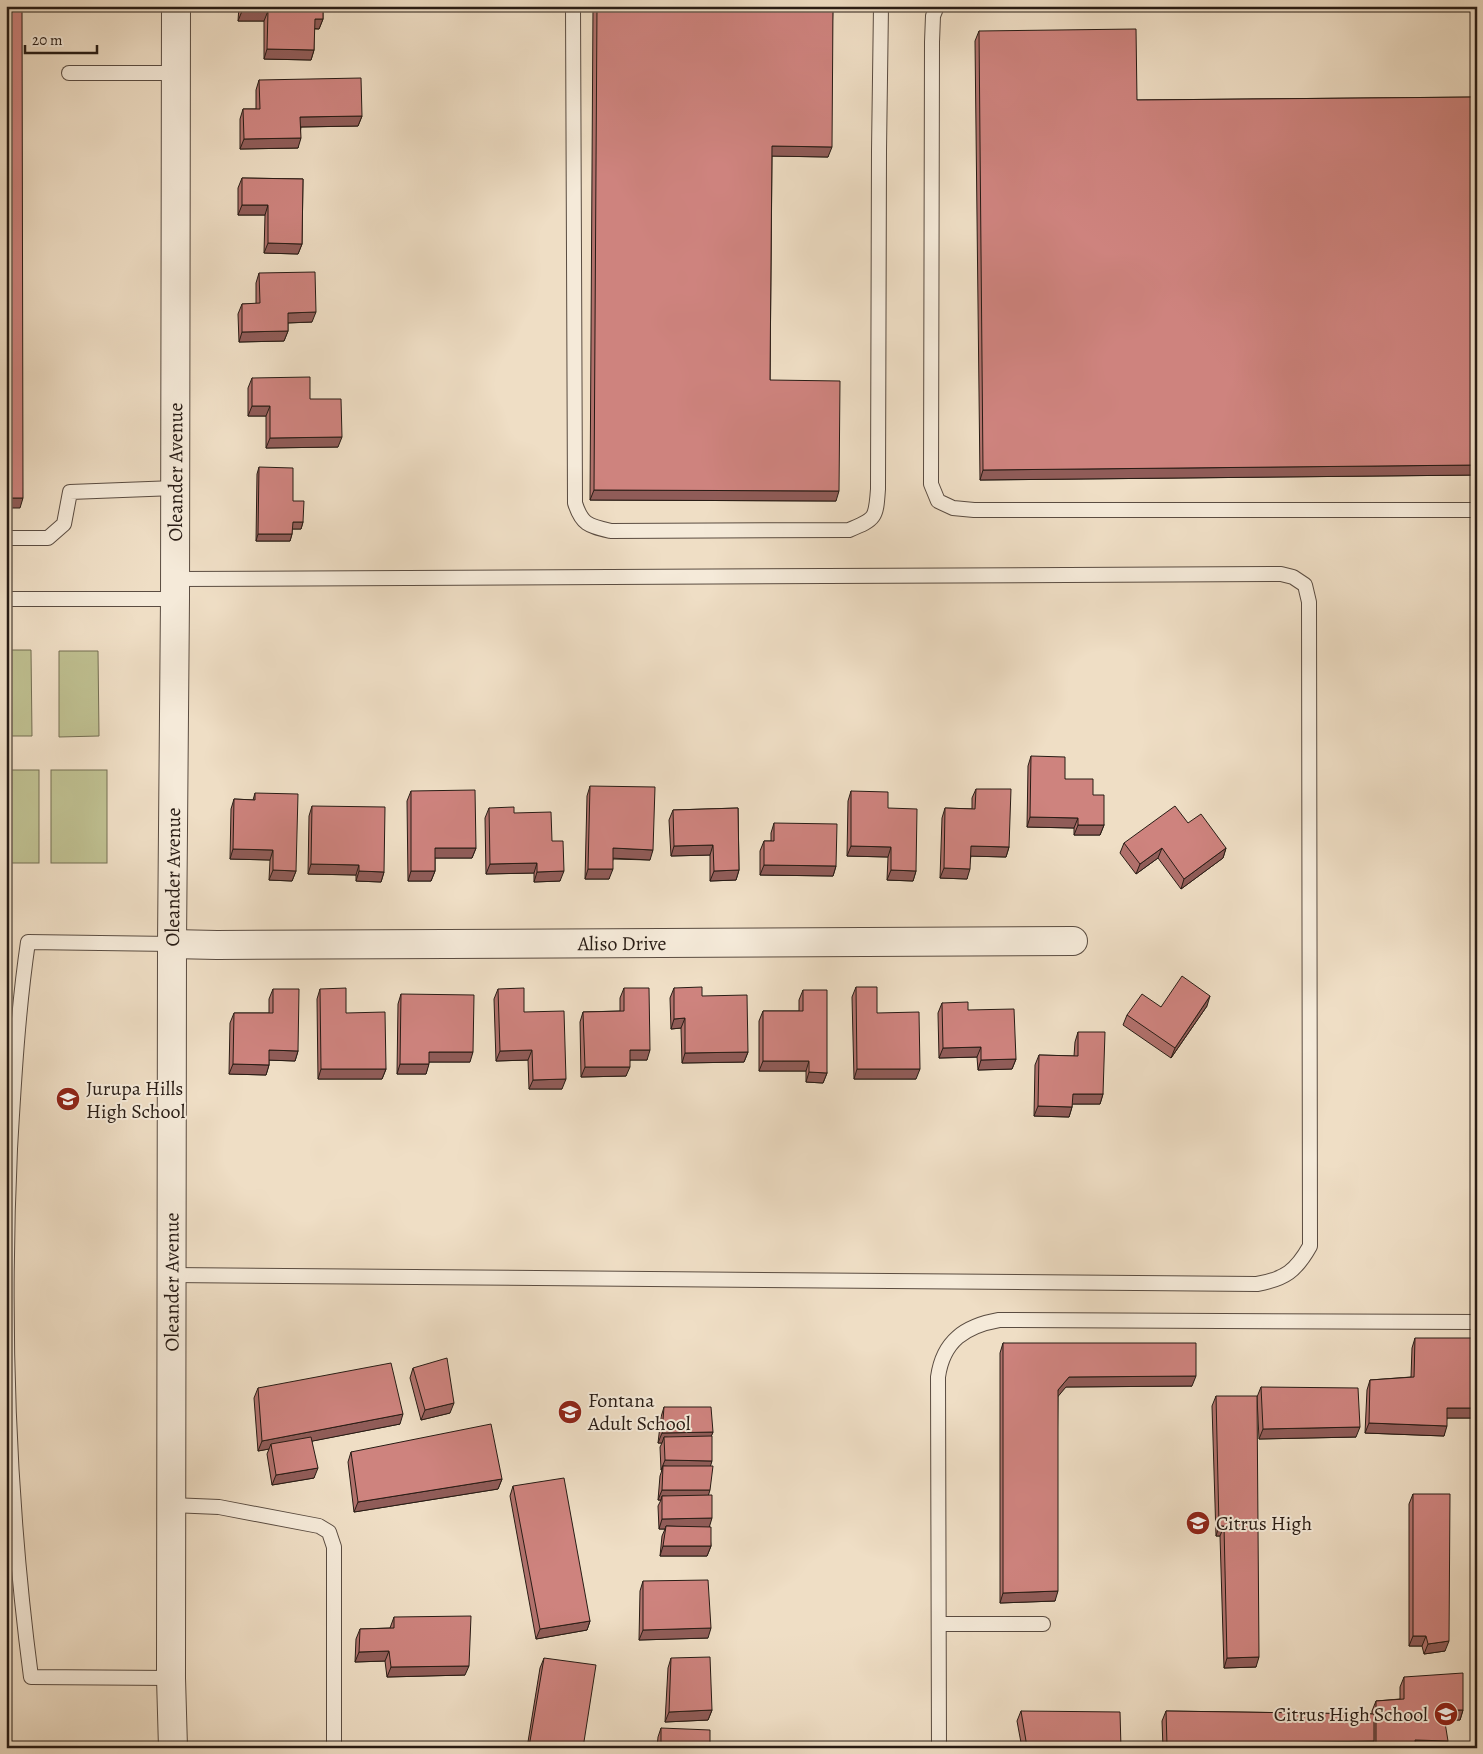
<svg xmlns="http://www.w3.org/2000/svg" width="1483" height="1754" font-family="Alegreya,serif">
	<rect width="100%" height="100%" fill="#efdec5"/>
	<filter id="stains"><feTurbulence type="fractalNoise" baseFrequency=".004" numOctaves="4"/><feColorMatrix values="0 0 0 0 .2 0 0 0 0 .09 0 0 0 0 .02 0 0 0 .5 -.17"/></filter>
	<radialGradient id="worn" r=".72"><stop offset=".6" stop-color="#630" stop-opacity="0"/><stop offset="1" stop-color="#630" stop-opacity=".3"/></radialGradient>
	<g fill="#bfc091" stroke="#746e53">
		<path d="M6,650H31L32,736H6Z"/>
		<path d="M59,651H98L99,736L59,737Z"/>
		<rect x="6" y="770" width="33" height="93"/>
		<rect x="51" y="770" width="56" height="93"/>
	</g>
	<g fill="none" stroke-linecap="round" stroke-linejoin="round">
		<g stroke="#5a4c41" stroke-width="16">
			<g id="lane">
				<path d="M573,6L575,503C582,525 589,526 611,531L849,530C876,519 876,518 878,489L879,150L881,6"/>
				<path d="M937,6L933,16L932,42L931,484L938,501L953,508L974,510H1477"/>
				<path d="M69,73H176"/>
				<path d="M6,538H48L64,524L70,492L175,488"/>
				<path d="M6,599H175"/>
				<path d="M171,1275L1257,1284C1285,1279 1296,1271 1310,1246L1309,602L1305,585L1293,577L1281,574L175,579"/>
				<path d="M171,1505L219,1507L319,1526L329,1532L334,1547V1748"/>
				<path d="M939,1624H1043"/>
				<path d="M171,1678L31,1677C8,1502 2,1325 10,1149C14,1079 18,1010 28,942L172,944"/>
				<path d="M939,1748L938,1377C943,1341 965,1326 999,1320L1477,1322"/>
			</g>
		</g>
		<g stroke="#5a4c41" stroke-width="30">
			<g id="street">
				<path id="s1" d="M172,944L217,945L1073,941"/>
				<path id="s2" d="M173,1748L171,1678L172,944L175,599L176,6"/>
			</g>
		</g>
		<use href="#lane" stroke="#f5ead9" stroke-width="14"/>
		<use href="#street" stroke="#f5ead9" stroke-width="28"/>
	</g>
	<g fill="#b1716c" stroke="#281c15">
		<path d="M239,6H323V19L319,29H314V50L311,60L264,59V21H238Z"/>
		<path d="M593,6H833L828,157L772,156L770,380L836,501L590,500Z"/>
		<path d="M979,31L1137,100L1477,97V475L980,480L975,41Z"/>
		<path d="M259,80L362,116L358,126L301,127L298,148L240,149V119L243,109H256V90Z"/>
		<path d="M242,178L303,179L302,244L298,254L264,253L265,215H238V188Z"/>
		<path d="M259,273L312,322L288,323V331L284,341L239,342L238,314L242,304H256V283Z"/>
		<path d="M252,378L310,399L338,447L266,448V416H248V388Z"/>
		<path d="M259,467L293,501L303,522L301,529H292V534L290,541H256L257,474Z"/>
		<path d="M1031,756L1065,779L1093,795L1104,825L1100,835H1074V828L1027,827L1028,766Z"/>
		<path d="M590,786L650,860L613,859L609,879H585L587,796Z"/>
		<path d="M976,789L1009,847L1006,857L971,856L967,879L940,878L942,818L945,808L972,809V798Z"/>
		<path d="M411,791L476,848L472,858H435V871L431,881H408L407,801Z"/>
		<path d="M851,791L888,808L916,871L913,881L887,880L888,857L847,856L848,801Z"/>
		<path d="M255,793L296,871L292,881L269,880L270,860L230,859L231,809L234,799L253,800Z"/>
		<path d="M312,806L384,872L381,882L356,881V875L308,874L309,816Z"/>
		<path d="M489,808L552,841L560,881L534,882V873L486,874L485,818Z"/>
		<path d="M738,808L739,870L736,880L710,881V855L671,856L669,820L673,810Z"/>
		<path d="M774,823L836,866L833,876L760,875V851L764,841H771V833Z"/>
		<path d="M1124,843L1226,848L1223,858L1181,889L1158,858L1136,874L1120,853Z"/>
		<path d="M856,987L877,1013L916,1079H854L852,997Z"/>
		<path d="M624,988L647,1060H630L626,1076L581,1077L580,1022L583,1012L620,1011V998Z"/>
		<path d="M674,988L702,996L748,1052L744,1062L682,1063L681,1028L671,1029L670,998Z"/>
		<path d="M273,989L298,1051L295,1061L269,1060V1065L266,1075L229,1074L230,1023L234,1013H269V999Z"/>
		<path d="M320,989L346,1013L386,1069L382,1079H318L317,999Z"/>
		<path d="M498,989L524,1012L562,1089H529L528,1060L496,1061L494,999Z"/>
		<path d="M803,990L827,1073L823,1083L806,1082V1071H759V1021L763,1011H799V1000Z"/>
		<path d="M401,994L470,1062H429L426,1074H397L398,1004Z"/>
		<path d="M942,1003L968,1010L1016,1059L1012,1069L978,1070L977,1057L939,1058L938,1013Z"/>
		<path d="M1207,1006L1171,1058L1123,1025L1127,1015L1161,1007Z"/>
		<path d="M1078,1032L1103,1094L1100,1104H1072V1107L1069,1117L1034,1116L1035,1065L1039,1055L1074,1056L1075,1042Z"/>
		<path d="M1415,1338L1477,1418H1447L1444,1436L1365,1433L1367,1390L1370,1380L1411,1377L1412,1348Z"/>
		<path d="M1003,1343L1192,1386L1066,1387L1058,1395L1055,1601L1000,1603V1353Z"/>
		<path d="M413,1368L450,1413L421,1420L410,1378Z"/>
		<path d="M1261,1387L1356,1437L1259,1439L1257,1397Z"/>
		<path d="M258,1388L400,1424L312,1441L314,1478L272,1485L267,1454L269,1449L258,1451L254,1398Z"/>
		<path d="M1216,1396L1256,1667L1224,1668L1220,1536H1216L1212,1406Z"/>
		<path d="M664,1407L713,1432L711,1436L708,1495L709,1527L711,1546L707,1556H660L662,1536L665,1529H659L658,1506L661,1500H658L660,1476L662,1470H661L660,1447L662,1443H658L661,1417Z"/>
		<path d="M351,1452L502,1479L498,1489L354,1512L348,1462Z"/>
		<path d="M513,1486L590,1621L587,1630L536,1639L510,1496Z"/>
		<path d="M1413,1494L1445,1651L1424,1654L1422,1646H1409V1504Z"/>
		<path d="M643,1581L708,1638L639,1640L640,1591Z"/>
		<path d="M394,1617L465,1675L387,1677L385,1661L355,1662L356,1639L360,1629L390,1628Z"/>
		<path d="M544,1658L583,1748H527L540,1668Z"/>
		<path d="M671,1658L712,1710L708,1720L665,1722L668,1668Z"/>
		<path d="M1404,1677L1463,1710L1460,1720H1445L1446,1748H1373V1745L1372,1748H1163L1162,1721L1166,1711L1372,1714V1711L1376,1701L1400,1699V1687Z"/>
		<path d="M1021,1711L1121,1748H1022L1017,1721Z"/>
		<path d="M661,1728L710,1748H657L658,1737Z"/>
	</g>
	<g fill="#905c58" stroke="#281c15">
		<path d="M242,11H268L264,21H238Z"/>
		<path d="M315,19H323L319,29L311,28Z"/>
		<path d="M267,49L314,50L311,60L264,59Z"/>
		<path d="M362,116L358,126L297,127L300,117Z"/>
		<path d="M301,138L298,148L240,149L244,139Z"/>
		<path d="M772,146L832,147L828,157L768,156Z"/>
		<path d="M242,205H268L265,215H238Z"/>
		<path d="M268,243L302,244L298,254L264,253Z"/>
		<path d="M316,312L312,322L284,323L288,313Z"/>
		<path d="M288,331L284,341L239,342L242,332Z"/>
		<path d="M252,406H270L266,416H248Z"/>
		<path d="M342,437L338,447L266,448L270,438Z"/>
		<path d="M1477,465V475L980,480L983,470Z"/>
		<path d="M594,490L839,491L836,501L590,500Z"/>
		<path d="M6,498H23L20,508H6Z"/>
		<path d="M293,522H303L301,529H290Z"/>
		<path d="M258,534H292L290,541H256Z"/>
		<path d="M1030,817L1078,818L1074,828L1027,827Z"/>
		<path d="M1078,825H1104L1100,835H1074Z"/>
		<path d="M713,845L710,855L671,856L674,846Z"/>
		<path d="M851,846L891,847L888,857L847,856Z"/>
		<path d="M971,846L1009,847L1006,857L967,856Z"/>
		<path d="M435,848H476L472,858H431Z"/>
		<path d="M613,848L653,850L650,860L610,858Z"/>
		<path d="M1162,848L1158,858L1136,874L1140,864Z"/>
		<path d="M1226,848L1223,858L1181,889L1184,879Z"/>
		<path d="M233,849L273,850L270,860L230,859Z"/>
		<path d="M537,863L534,873L486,874L490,864Z"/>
		<path d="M311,864L359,865L356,875L308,874Z"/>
		<path d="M764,865L836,866L833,876L760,875Z"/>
		<path d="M944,868L970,869L967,879L940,878Z"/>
		<path d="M588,869H613L609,879H585Z"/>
		<path d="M273,870L296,871L292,881L269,880Z"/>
		<path d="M739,870L736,880L710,881L714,871Z"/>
		<path d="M891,870L916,871L913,881L887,880Z"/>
		<path d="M359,871L384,872L381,882L356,881Z"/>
		<path d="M411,871H435L431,881H408Z"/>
		<path d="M564,871L560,881L534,882L537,872Z"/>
		<path d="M1210,996L1207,1006L1171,1058L1175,1048Z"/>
		<path d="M685,1018L681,1028L671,1029L674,1019Z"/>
		<path d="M981,1047L977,1057L939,1058L943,1048Z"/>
		<path d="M269,1050L298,1051L295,1061L266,1060Z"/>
		<path d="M532,1050L528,1060L496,1061L500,1051Z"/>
		<path d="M630,1050H650L647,1060H626Z"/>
		<path d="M429,1052H473L470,1062H426Z"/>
		<path d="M748,1052L744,1062L682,1063L685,1053Z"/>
		<path d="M1016,1059L1012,1069L978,1070L981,1060Z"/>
		<path d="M763,1061H809L806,1071H759Z"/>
		<path d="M233,1064L269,1065L266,1075L229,1074Z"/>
		<path d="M400,1064H429L426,1074H397Z"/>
		<path d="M585,1067H630L626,1076L581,1077Z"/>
		<path d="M321,1069H386L382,1079H318Z"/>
		<path d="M857,1069H920L916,1079H854Z"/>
		<path d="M809,1072L827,1073L823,1083L806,1082Z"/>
		<path d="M566,1079L562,1089H529L533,1080Z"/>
		<path d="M1073,1094H1103L1100,1104H1069Z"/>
		<path d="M1038,1106L1072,1107L1069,1117L1034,1116Z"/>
		<path d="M1196,1376L1192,1386L1066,1387L1055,1400L1058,1390L1069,1377Z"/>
		<path d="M454,1403L450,1413L421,1420L425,1410Z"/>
		<path d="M1447,1408H1477V1418H1443Z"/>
		<path d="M403,1414L400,1424L272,1449L271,1444L269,1449L258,1451L262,1441Z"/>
		<path d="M1369,1423L1447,1426L1444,1436L1365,1433Z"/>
		<path d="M1360,1427L1356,1437L1259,1439L1263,1429Z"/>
		<path d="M713,1432L709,1442L664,1437L662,1443H658L662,1433Z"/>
		<path d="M665,1460L712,1461L709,1471L663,1466L662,1470H661Z"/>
		<path d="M318,1468L314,1478L272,1485L276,1475Z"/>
		<path d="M502,1479L498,1489L354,1512L358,1502Z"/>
		<path d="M662,1490H710L707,1500L662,1496L661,1500H658Z"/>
		<path d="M712,1518L709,1528L666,1526L665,1529H659L662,1519Z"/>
		<path d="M1219,1526H1224L1220,1536H1216Z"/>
		<path d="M663,1546H711L707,1556H660Z"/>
		<path d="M1058,1591L1055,1601L1000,1603L1003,1593Z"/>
		<path d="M590,1621L587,1630L536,1639L540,1629Z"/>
		<path d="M711,1628L708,1638L639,1640L643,1630Z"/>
		<path d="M1413,1636H1426L1422,1646H1409Z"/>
		<path d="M1449,1641L1445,1651L1424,1654L1428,1644Z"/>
		<path d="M389,1651L385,1661L355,1662L359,1652Z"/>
		<path d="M1259,1657L1256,1667L1224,1668L1227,1658Z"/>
		<path d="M469,1666L465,1675L387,1677L391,1667Z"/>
		<path d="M712,1710L708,1720L665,1722L669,1712Z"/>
		<path d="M1443,1710H1463L1460,1720H1440Z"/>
		<path d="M1415,1740L1448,1741L1446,1748H1412Z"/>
		<path d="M1374,1741L1372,1748H1166L1167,1745Z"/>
		<path d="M1027,1747H1053L1052,1748H1027Z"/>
	</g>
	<g fill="#ce837e" stroke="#281c15">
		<path d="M6,6H22L23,498H6Z"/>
		<path d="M242,6H323V19H315L314,50L267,49L268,11H242Z"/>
		<path d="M597,6H833L832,147L772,146L770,380L840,381L839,491L594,490Z"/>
		<path d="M1136,29L1137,100L1477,97V465L983,470L979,31Z"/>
		<path d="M361,78L362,116L300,117L301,138L244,139L243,109H260L259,80Z"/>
		<path d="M242,178L303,179L302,244L268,243V205H242Z"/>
		<path d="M315,272L316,312L288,313V331L242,332V304L260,303L259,273Z"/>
		<path d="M310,377V399H341L342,437L270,438V406H252V378Z"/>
		<path d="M259,467L293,468V501H304L303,522H293L292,534H258Z"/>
		<path d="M1031,756L1065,757V779H1093V795H1104V825H1078V818L1030,817Z"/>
		<path d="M590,786L655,787L653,850L613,848V869H588Z"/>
		<path d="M976,789H1011L1009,847L971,846L970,869L944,868L945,808L975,809Z"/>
		<path d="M475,790L476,848H435V871H411V791Z"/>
		<path d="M851,791L888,792V808L917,809L916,871L891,870V847L851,846Z"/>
		<path d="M255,793L298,794L296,871L273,870V850L233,849L234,799L255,800Z"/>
		<path d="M312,806L385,807L384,872L359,871V865L311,864Z"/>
		<path d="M1175,806L1188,823L1201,814L1226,848L1184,879L1162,848L1140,864L1124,843Z"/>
		<path d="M514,807V813L551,812L552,841H563L564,871L537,872V863L490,864L489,808Z"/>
		<path d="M738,808L739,870L714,871L713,845L674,846L673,810Z"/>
		<path d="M774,823L837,824L836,866L764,865V841H774Z"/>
		<path d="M1182,976L1210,996L1175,1048L1127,1015L1142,994L1161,1007Z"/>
		<path d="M702,987V996L747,995L748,1052L685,1053V1018L674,1019V988Z"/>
		<path d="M856,987H877V1013L919,1012L920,1069H857Z"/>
		<path d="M346,988V1013L385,1012L386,1069H321L320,989Z"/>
		<path d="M524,988V1012L564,1011L566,1079L533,1080L532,1050L500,1051L498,989Z"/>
		<path d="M624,988H649L650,1050H630V1067H585L583,1012L624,1011Z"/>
		<path d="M273,989H299L298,1051L269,1050V1065L233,1064L234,1013H273Z"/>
		<path d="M803,990H827V1073L809,1072V1061H763V1011H803Z"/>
		<path d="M401,994L474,995L473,1052H429V1064H400Z"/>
		<path d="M968,1002V1010L1014,1009L1016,1059L981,1060V1047L943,1048L942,1003Z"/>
		<path d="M1078,1032H1105L1103,1094H1073L1072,1107L1038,1106L1039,1055L1078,1056Z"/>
		<path d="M1415,1338H1477V1408H1447V1426L1369,1423L1370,1380L1414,1377Z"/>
		<path d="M1003,1343H1196V1376L1069,1377L1058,1390V1591L1003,1593Z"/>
		<path d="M447,1358L454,1403L425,1410L413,1368Z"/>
		<path d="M391,1363L403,1414L262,1441L258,1388Z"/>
		<path d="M1261,1387L1358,1388L1360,1427L1263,1429Z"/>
		<path d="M1216,1396H1257L1259,1657L1227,1658L1224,1526H1219Z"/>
		<path d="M664,1407H711L713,1432L662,1433Z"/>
		<path d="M491,1424L502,1479L358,1502L351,1452Z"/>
		<path d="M712,1436V1461L665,1460L664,1437Z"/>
		<path d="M311,1437L318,1468L276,1475L271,1444Z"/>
		<path d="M663,1466H713L710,1490H662Z"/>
		<path d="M564,1478L590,1621L540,1629L513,1486Z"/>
		<path d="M1413,1494H1450L1449,1641L1428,1644L1426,1636H1413Z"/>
		<path d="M712,1495V1518L662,1519V1496Z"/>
		<path d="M666,1526L711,1527V1546H663Z"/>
		<path d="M708,1580L711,1628L643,1630V1581Z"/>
		<path d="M471,1616L469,1666L391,1667L389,1651L359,1652L360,1629L394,1628V1617Z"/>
		<path d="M710,1657L712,1710L669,1712L671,1658Z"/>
		<path d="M544,1658L596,1665L583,1748H536L529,1747Z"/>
		<path d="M1463,1673V1710H1443L1448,1741L1415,1740L1416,1748H1376V1701L1404,1699V1677Z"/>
		<path d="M1021,1711L1120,1712L1121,1748L1027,1747Z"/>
		<path d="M1166,1711L1374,1714V1741L1167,1745Z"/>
		<path d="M661,1728L710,1730V1748H661Z"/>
	</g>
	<defs>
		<g id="school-disc" transform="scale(1.25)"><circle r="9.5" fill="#8f2418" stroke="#f5ead9"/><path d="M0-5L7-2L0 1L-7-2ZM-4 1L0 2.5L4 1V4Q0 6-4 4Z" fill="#fff"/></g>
	</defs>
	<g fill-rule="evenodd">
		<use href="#school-disc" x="68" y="1099"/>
		<use href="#school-disc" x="570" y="1412"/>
		<use href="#school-disc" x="1198" y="1523"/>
		<use href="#school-disc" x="1446" y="1714"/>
	</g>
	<g text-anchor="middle" stroke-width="4" stroke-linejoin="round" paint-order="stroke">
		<g font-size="20" fill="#281c15" stroke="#f5ead9">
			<text dy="7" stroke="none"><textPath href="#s2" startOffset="1276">Oleander Avenue</textPath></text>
			<text dy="7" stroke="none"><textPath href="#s2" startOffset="871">Oleander Avenue</textPath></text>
			<text dy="7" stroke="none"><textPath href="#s1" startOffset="450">Aliso Drive</textPath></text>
			<text dy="7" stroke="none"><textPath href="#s2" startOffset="466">Oleander Avenue</textPath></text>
		</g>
		<g font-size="20" fill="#281c15" stroke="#f5ead9" text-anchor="start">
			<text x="86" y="1095">Jurupa Hills<tspan x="86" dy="23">High School</tspan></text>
			<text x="588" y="1407">Fontana<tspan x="588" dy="23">Adult School</tspan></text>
			<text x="1216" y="1530">Citrus High</text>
			<text x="1428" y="1721" text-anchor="end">Citrus High School</text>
		</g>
	</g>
	<rect width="1483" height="1754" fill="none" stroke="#efdec5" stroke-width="25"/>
	<rect x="8" y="8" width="1468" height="1739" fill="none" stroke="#281c15" stroke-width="2.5"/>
	<rect x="12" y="12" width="1458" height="1729" fill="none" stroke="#281c15"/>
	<path d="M25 45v8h72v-8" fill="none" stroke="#281c15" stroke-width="2.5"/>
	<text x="32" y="45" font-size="15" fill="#281c15" stroke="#f5ead9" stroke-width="4" paint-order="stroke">20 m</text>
	<rect width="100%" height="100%" filter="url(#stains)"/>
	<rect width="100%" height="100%" fill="url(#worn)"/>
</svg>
